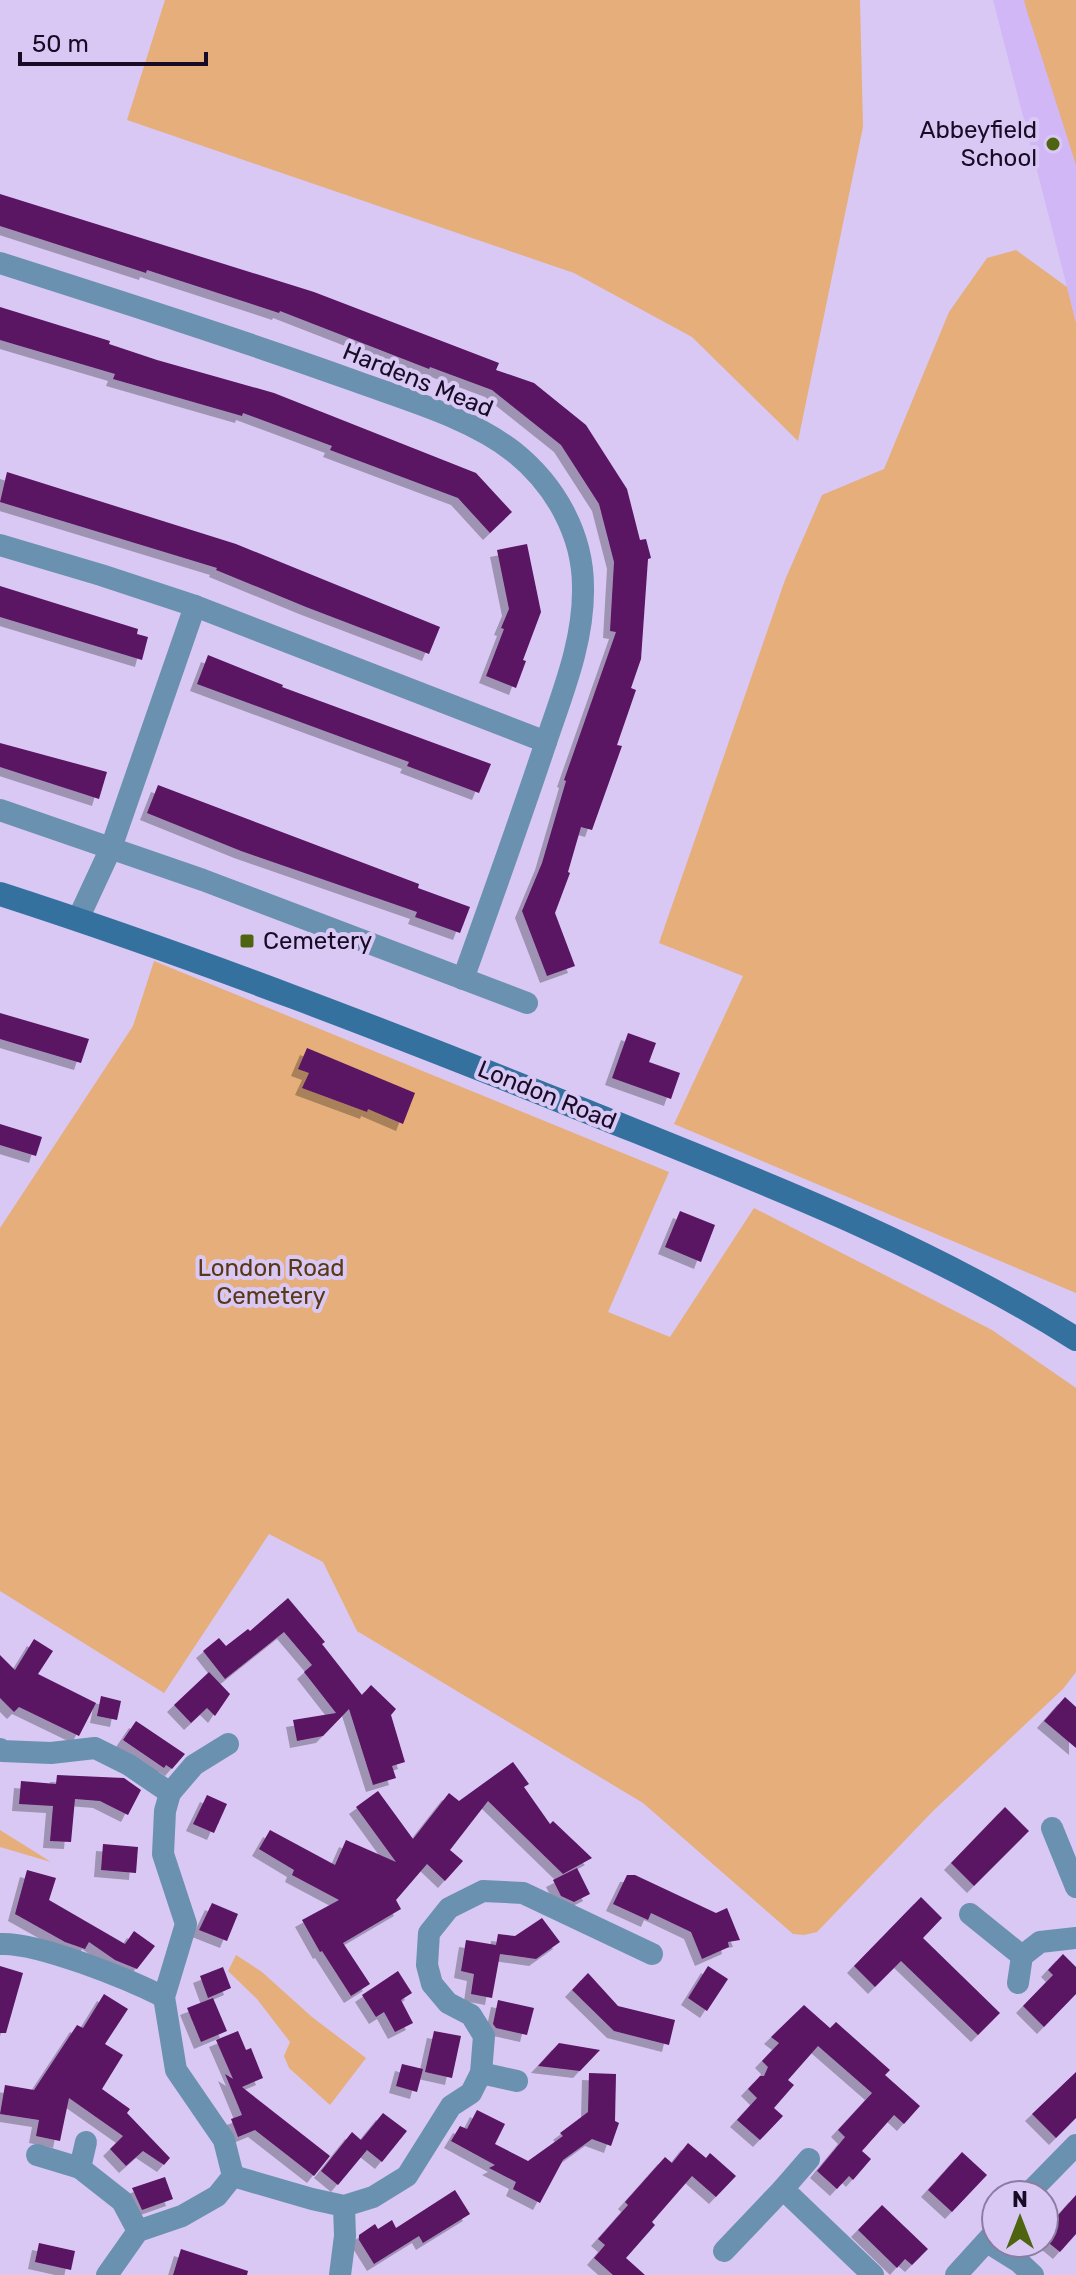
<svg xmlns="http://www.w3.org/2000/svg" width="1076" height="2275" font-family="Rubik,sans-serif">
	<defs>
		<filter id="shadow"><feDropShadow dx="-7" dy="7" stdDeviation="0" flood-color="#0004"/></filter>
	</defs>
	<rect width="100%" height="100%" fill="#d9c8f4"/>
	<path fill="#d2b7f7" d="M993,0H1076V323L1067,287Z"/>
	<g fill="#e5ae7b">
		<path d="M165,0H860L863,127L798,441L692,337L574,273L127,120Z"/>
		<path d="M1024,0H1076V165L1026,8Z"/>
		<path d="M1016,250L1067,287L1076,323V1293L674,1124L743,976L659,943L785,580L822,495L884,469L949,312L987,258Z"/>
		<path d="M154,961L669,1172L608,1312L670,1337L754,1208L992,1330L1076,1388V1672L1063,1689L933,1811L817,1932L804,1935L793,1934L643,1803L357,1631L323,1562L269,1534L164,1693L0,1591V1228L133,1026Z"/>
		<path d="M0,1830L51,1862L0,1847Z"/>
		<path d="M236,1955L262,1972L312,2017L366,2058L330,2105L289,2068L284,2056L290,2042L257,1999L228,1971Z"/>
	</g>
	<g fill="#5a1462" filter="url(#shadow)">
		<path d="M0,194L314,292L499,363L496,370L534,383L586,425L627,489L640,540L646,539L651,558L648,559L641,659L631,688L636,690L617,745L622,746L592,830L581,827L568,872L570,873L555,913L575,966L547,976L522,911L542,863L566,781L564,780L616,632L610,631L614,562L599,504L561,445L492,390L430,367L429,369L280,311L279,313L147,270L146,273L0,226Z"/>
		<path d="M0,307L110,341L109,344L157,360L274,393L476,473L512,512L490,533L458,498L330,450L332,446L243,413L242,416L113,379L115,374L0,340Z"/>
		<path d="M7,472L236,544L440,627L429,654L306,607L216,570L217,568L0,502Z"/>
		<path d="M527,544L541,612L523,660L526,661L516,688L486,676L504,629L501,628L509,609L497,550Z"/>
		<path d="M0,586L138,629L137,634L148,637L142,660L0,617Z"/>
		<path d="M208,655L283,685L282,687L491,764L479,793L407,766L409,762L197,684Z"/>
		<path d="M0,743L107,772L99,799L0,767Z"/>
		<path d="M158,785L419,884L418,888L470,907L460,933L415,917L417,912L241,851L147,813Z"/>
		<path d="M0,1013L89,1039L81,1063L0,1039Z"/>
		<path d="M628,1033L656,1043L649,1062L680,1073L671,1099L612,1078Z"/>
		<path d="M307,1048L415,1093L403,1124L368,1109L367,1112L302,1088L309,1073L298,1069Z"/>
		<path d="M0,1124L42,1137L36,1156L0,1145Z"/>
		<path d="M680,1211L715,1225L701,1262L665,1247Z"/>
		<path d="M288,1598L325,1642L322,1644L362,1695L371,1685L396,1709L391,1715L405,1762L392,1766L396,1778L373,1785L349,1709L323,1736L297,1741L293,1720L336,1713L304,1672L312,1665L284,1632L225,1679L203,1651L219,1638L226,1646L248,1629L250,1631Z"/>
		<path d="M34,1639L53,1651L38,1674L96,1703L79,1736L19,1707L14,1712L0,1698V1655L15,1670Z"/>
		<path d="M209,1672L230,1694L215,1716L207,1708L191,1723L174,1705Z"/>
		<path d="M101,1696L121,1701L117,1720L97,1716Z"/>
		<path d="M1065,1697L1076,1707V1748L1044,1721Z"/>
		<path d="M136,1721L185,1754L172,1769L166,1765L164,1768L123,1740Z"/>
		<path d="M513,1762L529,1784L524,1787L550,1824L553,1821L592,1858L563,1874L488,1801L450,1850L463,1861L445,1881L427,1864L396,1900L401,1909L343,1943L370,1984L351,1996L322,1951L320,1952L302,1920L339,1900L292,1875L294,1870L259,1849L270,1830L335,1865L346,1840L396,1862L356,1807L378,1791L413,1839L449,1793L459,1801Z"/>
		<path d="M57,1775L124,1778L141,1790L128,1815L100,1801L75,1799L71,1842L50,1841L53,1806L19,1804L21,1781L56,1784Z"/>
		<path d="M207,1795L227,1804L214,1833L193,1824Z"/>
		<path d="M1005,1807L1029,1831L974,1886L951,1863Z"/>
		<path d="M103,1844L138,1847L136,1873L101,1870Z"/>
		<path d="M577,1868L590,1894L574,1902L561,1896L553,1880Z"/>
		<path d="M27,1870L56,1878L49,1900L125,1944L134,1931L155,1946L137,1969L115,1960L89,1942L85,1949L65,1942L15,1914Z"/>
		<path d="M627,1875H635L716,1913L727,1908L740,1940L728,1942L729,1947L702,1959L691,1932L651,1913L648,1920L613,1904Z"/>
		<path d="M921,1897L942,1918L923,1938L1000,2013L978,2035L901,1961L875,1987L854,1966Z"/>
		<path d="M212,1903L238,1914L227,1941L199,1930Z"/>
		<path d="M542,1918L560,1942L536,1959L500,1954L492,1998L471,1994L474,1974L461,1971L466,1940L496,1945L498,1934L515,1936Z"/>
		<path d="M1063,1954L1076,1967V1994L1044,2027L1023,2006L1053,1975L1048,1970Z"/>
		<path d="M0,1966L23,1973L6,2033H0Z"/>
		<path d="M708,1966L728,1979L707,2011L688,1998Z"/>
		<path d="M223,1967L231,1988L208,1998L200,1976Z"/>
		<path d="M398,1971L412,1993L401,2000L413,2023L395,2032L384,2012L376,2017L362,1995Z"/>
		<path d="M588,1973L618,2006L675,2020L669,2045L614,2031L572,1990Z"/>
		<path d="M104,1994L128,2009L105,2044L123,2055L102,2089L130,2109L127,2113L170,2158L164,2165L143,2151L126,2166L110,2149L123,2136L69,2098L60,2141L36,2136L39,2120L0,2114L5,2085L34,2090L77,2025L83,2028Z"/>
		<path d="M213,1998L227,2031L201,2042L187,2008Z"/>
		<path d="M498,2000L534,2008L527,2035L496,2028L493,2024Z"/>
		<path d="M804,2005L830,2028L836,2022L890,2070L885,2075L920,2106L904,2124L894,2115L862,2151L871,2159L853,2180L849,2176L837,2189L817,2171L845,2137L838,2130L872,2093L818,2046L788,2080L794,2085L774,2108L783,2116L760,2140L737,2120L757,2098L748,2089L760,2076H764L768,2067L762,2061L779,2043L771,2037Z"/>
		<path d="M238,2031L246,2050L251,2048L263,2078L242,2087L330,2156L314,2176L255,2130L238,2137L231,2119L242,2115L225,2074L233,2079L216,2040Z"/>
		<path d="M434,2031L461,2036L452,2078L425,2072Z"/>
		<path d="M559,2043L600,2050L580,2071L538,2066Z"/>
		<path d="M402,2064L423,2069L417,2092L396,2086Z"/>
		<path d="M1076,2072V2118L1056,2138L1032,2114Z"/>
		<path d="M589,2073L616,2074L615,2121L619,2123L611,2146L592,2139L563,2160L540,2203L513,2189L516,2182L489,2168L495,2165L451,2141L460,2126L467,2129L477,2110L505,2124L495,2144L528,2161L563,2136L560,2133L588,2112Z"/>
		<path d="M383,2113L407,2131L382,2162L367,2150L338,2185L321,2171L352,2132L361,2140Z"/>
		<path d="M688,2143L706,2158L710,2153L736,2176L716,2197L692,2176L652,2222L655,2225L626,2258L645,2275H613L594,2258L605,2245L598,2239L628,2205L625,2202L665,2157L672,2163Z"/>
		<path d="M962,2152L987,2175L952,2212L928,2190Z"/>
		<path d="M165,2177L173,2199L142,2210L132,2188Z"/>
		<path d="M455,2190L470,2214L423,2243L419,2236L374,2264L359,2240V2235L375,2224L378,2229L392,2220L396,2228Z"/>
		<path d="M1076,2195V2234L1060,2252L1044,2239V2231Z"/>
		<path d="M882,2205L928,2249L912,2265L905,2259L897,2268L858,2230Z"/>
		<path d="M39,2243L75,2251L71,2270L35,2262Z"/>
		<path d="M181,2249L248,2271L247,2275H173Z"/>
	</g>
	<g fill="none" stroke-linecap="round" stroke-linejoin="round">
		<g stroke="#6b91b1" stroke-width="22">
			<path d="M0,263C119,301 238,339 355,381C407,400 471,418 514,452C555,485 583,534 583,587C584,642 562,694 545,745C519,823 491,901 463,979"/>
			<path d="M0,545L101,575L195,606L546,742"/>
			<path d="M0,810L203,880L527,1003"/>
			<path d="M78,919L111,848L195,606"/>
			<path d="M228,1744L194,1765L170,1793L165,1811L163,1854L186,1924L164,1997L176,2070L224,2140L233,2176"/>
			<path d="M0,1749L2,1751L51,1753L95,1748L129,1765L170,1793"/>
			<path d="M1052,1828L1076,1887"/>
			<path d="M970,1914L1022,1956L1018,1983"/>
			<path d="M0,1944C38,1942 128,1979 164,1997"/>
			<path d="M1022,1956L1040,1942L1076,1938"/>
			<path d="M481,2073L517,2081"/>
			<path d="M37,2155L80,2168L122,2201L138,2231"/>
			<path d="M80,2168L86,2142"/>
			<path d="M783,2189L809,2159"/>
			<path d="M1027,2195L1076,2145"/>
			<path d="M987,2242L1019,2262L1033,2275"/>
			<path d="M724,2251L783,2189L873,2275"/>
			<path d="M107,2275L138,2231L182,2216L217,2196L233,2176L312,2199L344,2206L373,2197L407,2176L451,2106L471,2093L481,2073L484,2036L471,2015L448,2003L432,1984L427,1965L429,1933L449,1908L483,1891L523,1893L652,1954"/>
			<path d="M340,2275L345,2236L344,2206"/>
			<path d="M956,2275L996,2231"/>
		</g>
		<path stroke="#34719f" stroke-width="24" d="M0,894C198,958 391,1033 583,1110C752,1178 922,1242 1076,1339"/>
	</g>
	<g fill="#4f6410" stroke="#d9c8f4" stroke-width="3">
		<circle cx="1053" cy="144" r="8"/>
		<rect x="239" y="933" width="16" height="16" rx="4"/>
	</g>
	<g text-anchor="middle" stroke-width="8" stroke-linejoin="round" paint-order="stroke">
		<g font-size="24" fill="#170b25" stroke="#d9c8f4" text-anchor="end">
			<text x="1037" y="138">Abbeyfield<tspan x="1037" dy="28">School</tspan></text>
			<text x="263" y="949" text-anchor="start">Cemetery</text>
		</g>
		<g font-size="24" fill="#170b25" stroke="#d9c8f4">
			<text transform="translate(418 380) rotate(22)" y="8">Hardens Mead</text>
			<text transform="translate(547 1095) rotate(22)" y="8">London Road</text>
		</g>
		<g font-size="24" fill="#593815" stroke="#d9c8f4">
			<text x="271" y="1276">London Road<tspan x="271" dy="28">Cemetery</tspan></text>
		</g>
	</g>
	<g transform="translate(1020 2219)"><circle r="38" fill="#d9c8f4" stroke="#8b7ca1" stroke-width="2"/>
	<path d="M0-6L14 30L0 20L-14 30Z" fill="#4f6410"/>
	<text y="-12" font-size="22" font-weight="bold" text-anchor="middle" fill="#170b25">N</text>
	</g>
	<path d="M20 52v12h186v-12" fill="none" stroke="#170b25" stroke-width="4"/>
	<text x="32" y="52" font-size="24" fill="#170b25" stroke="#d9c8f4" stroke-width="6" paint-order="stroke">50 m</text>
</svg>
